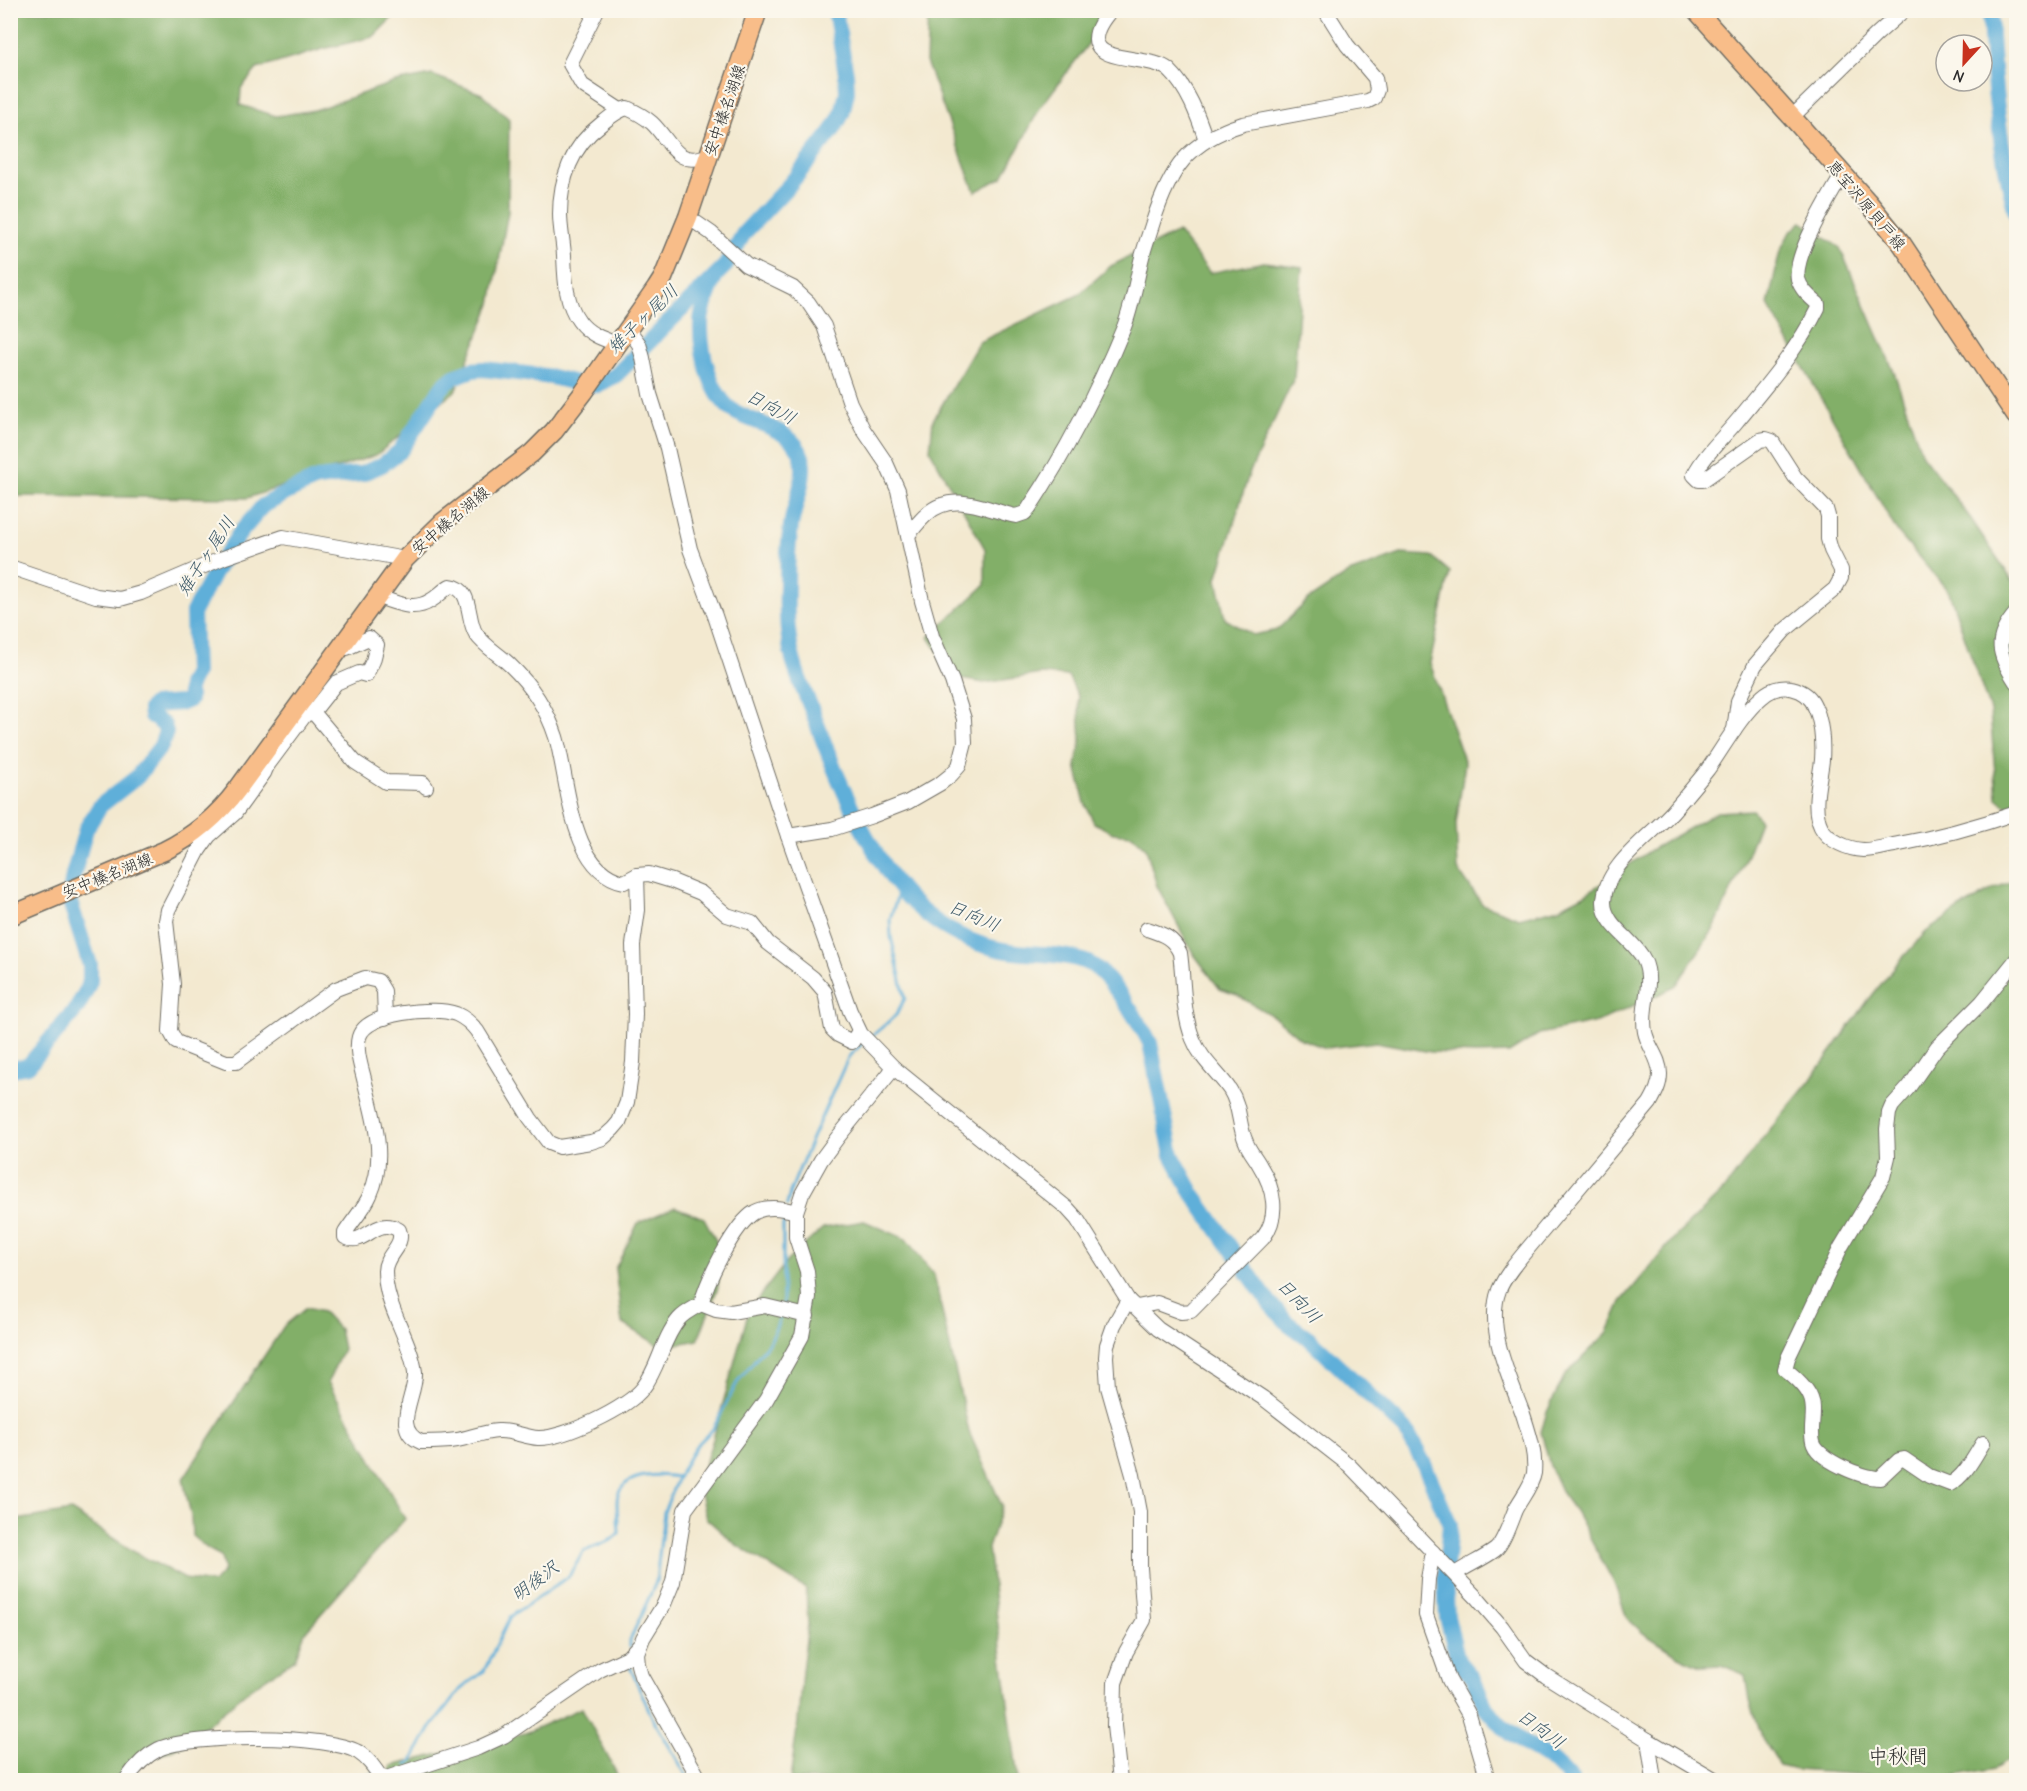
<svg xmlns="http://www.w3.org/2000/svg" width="2027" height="1791" font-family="'Comic Neue','Klee One',sans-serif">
	<rect width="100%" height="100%" fill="#fbf7ec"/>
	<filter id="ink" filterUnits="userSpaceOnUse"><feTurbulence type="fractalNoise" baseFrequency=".0167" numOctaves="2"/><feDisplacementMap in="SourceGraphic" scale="12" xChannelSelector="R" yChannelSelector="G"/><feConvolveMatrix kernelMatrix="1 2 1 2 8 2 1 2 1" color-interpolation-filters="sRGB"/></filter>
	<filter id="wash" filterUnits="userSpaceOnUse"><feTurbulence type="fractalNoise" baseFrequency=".008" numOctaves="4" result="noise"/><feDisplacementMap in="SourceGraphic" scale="24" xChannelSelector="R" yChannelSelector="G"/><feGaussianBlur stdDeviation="1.35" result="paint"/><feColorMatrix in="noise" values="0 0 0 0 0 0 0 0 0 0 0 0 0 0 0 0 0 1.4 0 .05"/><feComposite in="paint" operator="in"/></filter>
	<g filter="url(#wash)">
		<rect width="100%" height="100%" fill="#f3e9d0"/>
		<g fill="#82af68" stroke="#566d4a" stroke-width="1.5">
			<path d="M10,11H399L373,37L323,49L257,69L241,88L240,105L276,116L315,110L395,82L432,75L482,94L509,119L508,212L491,304L455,391L376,455L247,498L11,496Z"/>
			<path d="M928,11H1113L1040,108L1003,177L975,192L926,62Z"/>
			<path d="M1802,222L1840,248L1894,372L1922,455L1971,519L2016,586V814L1997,798L1990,711L1949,592L1898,533L1768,305L1780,251L1790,232Z"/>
			<path d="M1178,232L1210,273L1264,262L1302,267L1294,378L1249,474L1217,579L1225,619L1253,635L1277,630L1308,600L1349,573L1401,554L1431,556L1450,572L1430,663L1465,763L1456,824L1458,870L1482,904L1519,918L1559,908L1584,895L1651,850L1717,812L1753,810L1760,821L1744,863L1713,930L1675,987L1597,1022L1539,1034L1509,1053L1475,1054L1431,1052L1376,1042L1326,1048L1301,1039L1276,1018L1237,995L1220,989L1193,953L1157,886L1146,848L1132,835L1113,833L1094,823L1085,803L1076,766L1081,740L1078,696L1068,676L1041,674L984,683L955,678L929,637L985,585V549L930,450L933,420L979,342L1078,295L1111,266Z"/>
			<path d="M2016,880V1756L1994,1769L1936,1780L1796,1770L1780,1766L1762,1738L1750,1700L1746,1675L1721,1665L1701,1666L1679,1656L1643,1633L1627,1618L1614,1583L1575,1511L1562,1493L1550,1466L1541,1432L1547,1412L1565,1375L1608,1332L1621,1302L1675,1237L1723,1191L1763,1138L1810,1081L1867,1002L1896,965L1926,932L1959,909L1993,889Z"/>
			<path d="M675,1207L704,1218L722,1252L718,1287L698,1340L661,1347L622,1323L615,1269L638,1223Z"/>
			<path d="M864,1221L906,1239L934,1275L969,1432L1002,1506L988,1548L1018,1780H790L798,1722L802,1671L808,1624L806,1589L735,1544L706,1518L698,1485L713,1439L749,1310L788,1260L823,1228Z"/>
			<path d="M306,1308L323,1312L339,1329L343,1349L328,1382L405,1519L305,1632L295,1659L250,1689L184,1744L137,1765L115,1780H11V1521L71,1511L136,1553L185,1579L213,1583L224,1571L221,1556L208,1549L192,1536L191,1516L183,1479L284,1326Z"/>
			<path d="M582,1708L620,1780H386L392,1766L525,1733Z"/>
		</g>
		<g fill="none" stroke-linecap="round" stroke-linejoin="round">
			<g stroke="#5fafd9" stroke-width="3">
				<path d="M870,1038L896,1015L905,998L891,937L890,919L900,888"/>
				<path d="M787,1205L790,1192L812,1138L849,1056L864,1042"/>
				<path d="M783,1306V1226L785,1214"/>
				<path d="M630,1647V1640L656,1582L664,1512L678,1477L695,1447L713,1429L738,1381L771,1340L782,1313"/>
				<path d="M630,1662V1667L652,1717L689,1780"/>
				<path d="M407,1765L410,1764L432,1726L461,1689L484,1671L510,1617L569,1576L584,1551L611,1540L619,1533C619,1524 615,1502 618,1495C626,1472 659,1474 678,1477"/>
				<path d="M361,1780L363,1776L374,1774"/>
			</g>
			<g stroke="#5fafd9" stroke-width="16">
				<path d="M1990,10C1992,79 1999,147 2016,213"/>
				<path d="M715,276C711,290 701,308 701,324C700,351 711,400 737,413C758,424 795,431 802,457C807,480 794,503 791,526C788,545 787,566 787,586C786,612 787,641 795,666C799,682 807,697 813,713C833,768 855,823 888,872C917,916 963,946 1016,952C1040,955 1068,953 1090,964C1108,972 1141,1025 1150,1043L1172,1155L1193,1194L1270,1304L1289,1324L1310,1339L1405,1429L1423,1462L1450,1525L1445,1578L1447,1617L1458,1661L1473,1679L1486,1708L1505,1729L1522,1742L1555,1763L1571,1780"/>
				<path d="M10,1069L28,1066L77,1008L85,993L90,981V965L69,899L73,876L86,829L100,806L137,777L161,746L166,732L164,725L151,716L150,709L153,705L182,703L189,700V685L195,673L193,612L217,568L240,533L263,506L288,492L317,479L361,474L382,465L400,451L442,387L454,377L472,370L483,369L552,377L580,384L598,385L616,375L726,265L744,233L791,183L833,130L842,114L847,92L846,74L835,10"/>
			</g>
		</g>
	</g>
	<g filter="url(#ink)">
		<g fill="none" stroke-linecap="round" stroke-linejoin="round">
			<g stroke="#716e65" stroke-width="16">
				<g id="minor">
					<path d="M597,10L570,64L582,85L620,110"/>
					<path d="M1111,10C1104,18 1096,28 1096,39C1097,64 1152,55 1169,70C1188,88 1198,116 1206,140"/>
					<path d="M1791,118L1877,34L1904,10"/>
					<path d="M688,217L711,233L746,265L793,288L808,302L824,326L850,403L863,429L886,463L898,490L922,601L932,636L952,681L964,719L965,743L959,766L951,775L941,783L908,802L872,816L832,829L788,836"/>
					<path d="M628,329L639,344L643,358L650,394L667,448L690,549L715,616L788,836L850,1011L861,1034L894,1068L1067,1208L1077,1219L1128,1300L1158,1329L1263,1398L1349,1465L1477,1598L1502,1627L1526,1661L1546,1676L1648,1740L1716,1780"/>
					<path d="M617,344C603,339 588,334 579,321C565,302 565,277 564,255C563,241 560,227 560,214C560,179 572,146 600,125C609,118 616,111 627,108C636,112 645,117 652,123C671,141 676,169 709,155"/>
					<path d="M908,535C914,528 920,520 927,514C953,490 987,510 1016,516L1025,513L1029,508C1067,451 1098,390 1124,327C1132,306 1136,284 1141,261C1144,248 1149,235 1153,222C1170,169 1188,141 1243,124L1368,101L1374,98L1377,90L1375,78L1347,45L1325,10"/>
					<path d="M10,567L96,596L120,599L141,593L223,558L283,537L405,559"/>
					<path d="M378,597C395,602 413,612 430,601C438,597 443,590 450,586C473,588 466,619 476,634C485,647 499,654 510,665C531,685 547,709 556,737C569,780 569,871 624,882L637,875L649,874L672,881L701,893L727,915L752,923L768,943L813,978L825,992L832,1029L838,1035L852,1042L859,1031"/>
					<path d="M2016,613C1993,639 1998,655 2016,682"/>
					<path d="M313,712L336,683L359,673L366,675L373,661L377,645L369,638L347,648L342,646"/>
					<path d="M1734,730L1738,701L1755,665L1785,630L1835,589L1841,578V570L1831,550L1828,539V516L1826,509L1795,477L1772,441L1766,439L1760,440L1703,480H1699L1694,475C1704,455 1723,438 1737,421C1766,386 1798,349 1818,308V304C1810,297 1801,290 1798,279C1793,255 1830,197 1842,175"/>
					<path d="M260,759L267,766L264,773L235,813L209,836L199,850L168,910L166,921L173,984L170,1031L176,1042L226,1062H236L336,989L365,978L378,981L384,991L385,1018"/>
					<path d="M267,766L305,715L313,712L355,762L386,782L423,783L426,787"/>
					<path d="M637,875L638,910L633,945L635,1014L633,1062L627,1102L619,1122L613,1129L603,1138L591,1142L559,1147L549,1143L530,1118L477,1031C471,1023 465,1018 456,1014C435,1006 366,1012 359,1037C355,1051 362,1069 365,1083C374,1119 387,1158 370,1195C364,1209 353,1220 345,1233V1237C365,1248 375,1215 399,1230C405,1246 385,1254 385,1271C385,1307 410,1337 415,1372C417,1395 390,1429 421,1442C433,1442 445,1442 457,1440C471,1437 484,1432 498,1431C512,1430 524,1437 538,1438C563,1439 628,1408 643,1388C659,1368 662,1339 679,1319C684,1313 694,1308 701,1304C707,1281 734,1224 755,1212C768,1205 783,1208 796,1212"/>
					<path d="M701,1304L716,1310L731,1312L765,1306L807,1316"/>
					<path d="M1137,1307L1157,1303L1181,1312L1191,1311L1263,1238C1280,1216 1274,1188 1260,1166C1256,1158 1249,1151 1246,1142C1238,1125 1241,1107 1230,1090C1218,1072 1201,1060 1193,1039C1182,1012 1184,981 1180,953C1173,937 1162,934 1147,929"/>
					<path d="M1983,1443C1974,1457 1965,1476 1950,1484L1929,1476L1904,1459L1899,1460L1880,1478C1863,1478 1817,1460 1813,1442C1809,1428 1817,1410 1810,1396C1805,1385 1794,1376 1785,1369L1788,1358L1841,1247L1883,1177L1888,1157L1887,1129L1889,1113L1892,1106L1909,1087L1937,1047L1982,1002L2016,960"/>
					<path d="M1433,1552L1428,1579L1426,1615L1449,1680L1469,1715L1488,1780"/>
					<path d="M1455,1574C1468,1565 1483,1559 1495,1550C1503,1544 1511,1520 1515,1510C1521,1498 1532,1486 1534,1473C1536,1453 1529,1433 1523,1414C1510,1379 1485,1327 1499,1290C1505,1276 1515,1264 1525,1252L1650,1103C1655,1094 1660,1085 1660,1074C1660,1058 1648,1047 1645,1032C1640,1007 1655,984 1644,960C1635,940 1604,926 1604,902C1604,866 1651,836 1673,811C1685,797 1697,783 1708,769C1725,745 1740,716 1762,697C1773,687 1787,685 1800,691C1811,696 1814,704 1818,715C1822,729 1823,745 1822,760C1820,780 1811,807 1821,827C1828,841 1848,849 1863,850C1875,850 1887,846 1899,844C1938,837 1978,826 2016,813"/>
					<path d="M1648,1740L1654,1780"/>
					<path d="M126,1780C134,1768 145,1756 159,1749C191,1734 327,1734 358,1752C369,1759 375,1769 382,1779"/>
					<path d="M380,1780L478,1748L504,1736L600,1670L628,1657L639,1645"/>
					<path d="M700,1780L641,1676L638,1665L637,1654L643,1638L664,1604L673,1582L685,1510L766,1400L802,1336L809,1297L807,1271L796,1237V1212L802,1194L821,1160L838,1137L894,1068"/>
					<path d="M1120,1780L1114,1726L1115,1683L1126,1652L1144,1620L1140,1568V1512L1133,1475L1108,1387L1106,1357L1107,1345L1114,1325L1128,1300"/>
				</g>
			</g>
			<g stroke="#716e65" stroke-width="21">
				<g id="major">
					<path d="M1696,10L1867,201L1902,244L2016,416"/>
					<path d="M10,916L164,851C194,836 217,817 237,790L405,559L443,522L532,453L554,431L584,392L656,289L663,278L688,217L758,10"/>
				</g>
			</g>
			<use href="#minor" stroke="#fff" stroke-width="14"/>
			<use href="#major" stroke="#f8bd89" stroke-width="18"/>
		</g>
	</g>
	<g text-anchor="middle" stroke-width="4.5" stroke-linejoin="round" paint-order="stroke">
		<g font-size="16" fill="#2b2b2b" stroke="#fbf7ec">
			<text transform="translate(724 110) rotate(-71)" y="6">安中榛名湖線</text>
			<text transform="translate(1867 205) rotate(50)" y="6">恵宝沢原貝戸線</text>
			<text transform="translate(450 520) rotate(-40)" y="6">安中榛名湖線</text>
			<text transform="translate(107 875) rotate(-22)" y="6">安中榛名湖線</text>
		</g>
		<g font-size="18" font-style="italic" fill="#3d5968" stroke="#fbf7ec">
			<text transform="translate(643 319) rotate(-44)" y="6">雉子ヶ尾川</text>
			<text transform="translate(771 407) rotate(29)" y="6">日向川</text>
			<text transform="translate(206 556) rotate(-57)" y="6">雉子ヶ尾川</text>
			<text transform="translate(974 916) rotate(23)" y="6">日向川</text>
			<text transform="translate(1299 1301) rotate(46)" y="6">日向川</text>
			<text transform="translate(535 1581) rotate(-37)" y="6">明後沢</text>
			<text transform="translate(1541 1729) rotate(36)" y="6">日向川</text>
		</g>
		<g font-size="20" fill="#2b2b2b" stroke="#fbf7ec">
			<text x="1898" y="1763">中秋間</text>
		</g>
	</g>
	<rect width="2027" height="1791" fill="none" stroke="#fbf7ec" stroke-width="36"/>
	<g transform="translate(1964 63) rotate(202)"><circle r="28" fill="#fbf7ec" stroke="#a8a59f" stroke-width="1.5"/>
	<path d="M0-4.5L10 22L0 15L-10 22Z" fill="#c8321e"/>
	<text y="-9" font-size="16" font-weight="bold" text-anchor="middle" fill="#2b2b2b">N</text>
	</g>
</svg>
